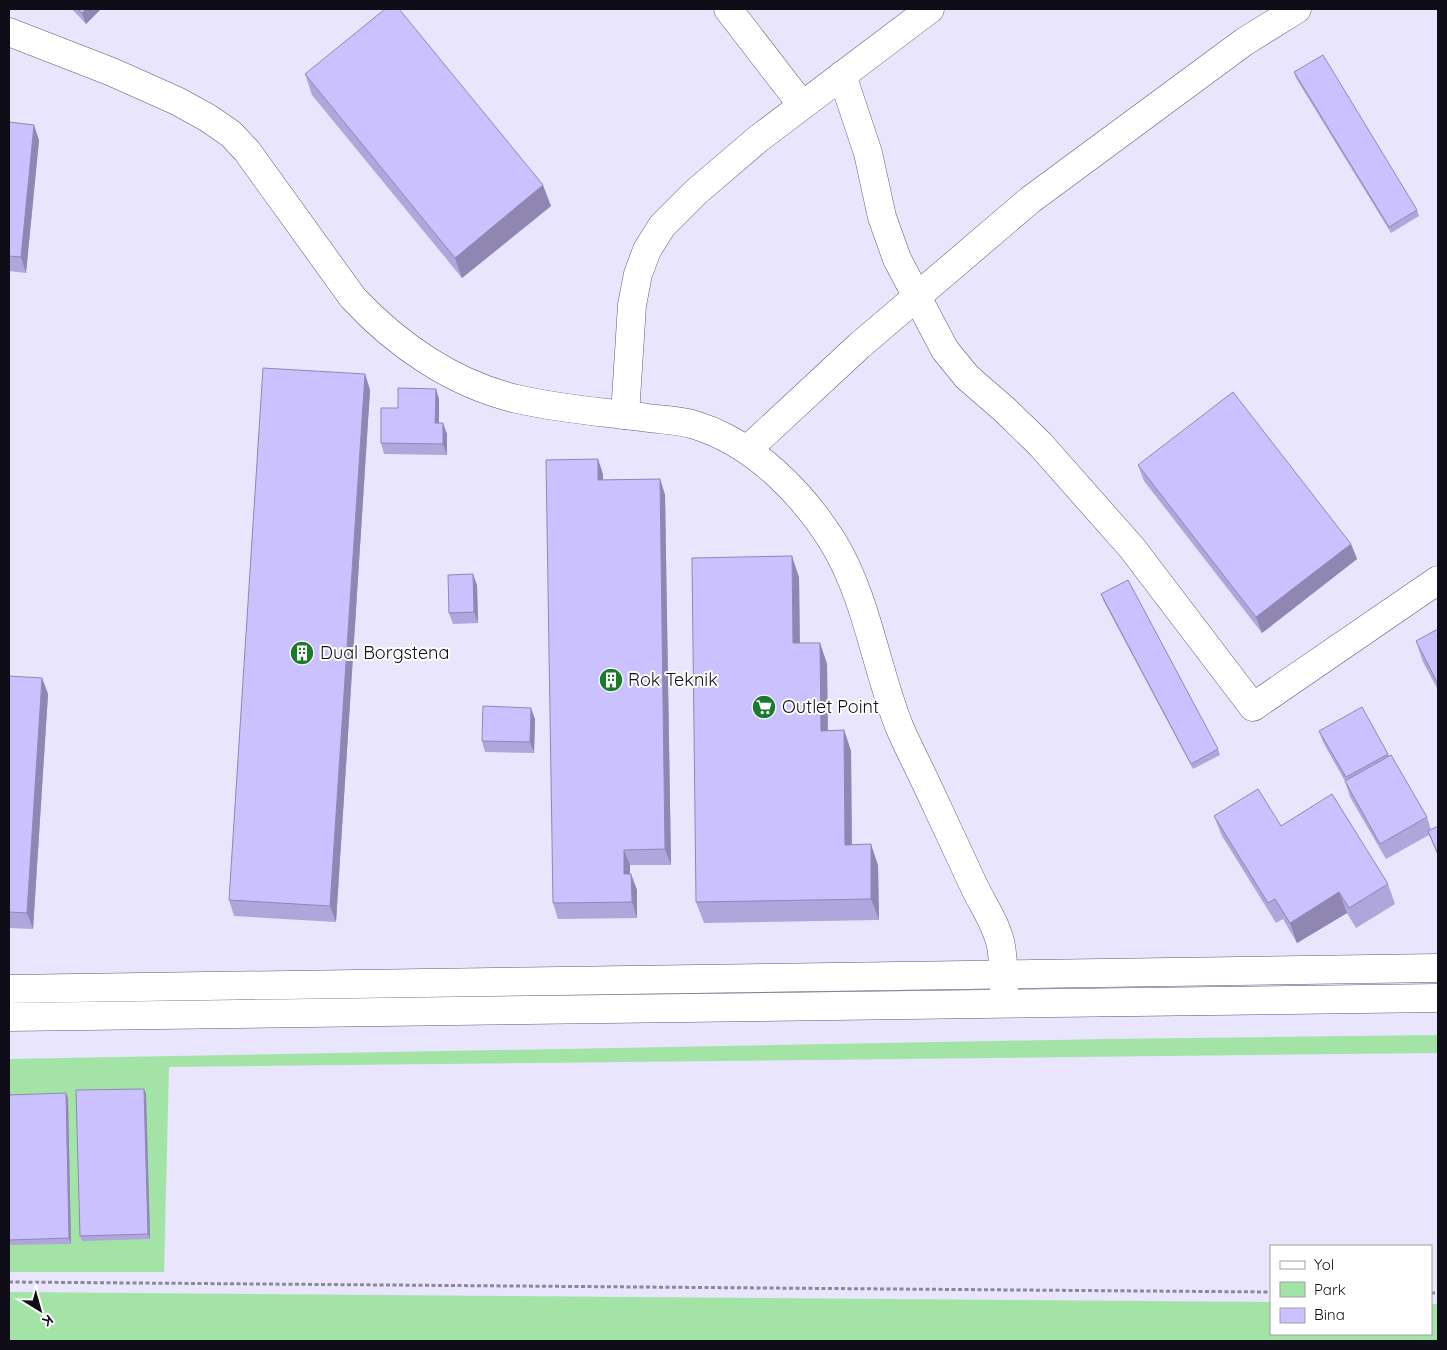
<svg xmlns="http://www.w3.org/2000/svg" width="1447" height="1350" font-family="Quicksand,sans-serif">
	<rect width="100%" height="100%" fill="#e8e5fd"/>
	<g fill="#a3e4a6">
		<path d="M1438,1035V1053L169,1067L164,1272H9V1059L1106,1039Z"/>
		<path d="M9,1292L1271,1302V1334H1431V1304H1438V1341H9Z"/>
	</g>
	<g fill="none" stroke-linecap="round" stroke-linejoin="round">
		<g stroke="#5e5a74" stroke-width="29">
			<g id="minor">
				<path d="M728,9L802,105"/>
				<path d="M9,32L112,72L177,101L208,118L231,134L247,151L353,298C397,345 453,384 517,399C560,409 604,412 648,418C663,420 680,420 695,425C753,443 801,491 833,542C867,598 875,665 899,726C907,745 917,764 926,783C942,817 957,850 973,884C982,904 997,924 1001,946C1004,963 1004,982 1004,999"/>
				<path d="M842,75L868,153L882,217L897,259L945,350L967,377L1005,410L1040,444L1132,548L1253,707L1438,580"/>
				<path d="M625,415L632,305L638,274L647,250L662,226L696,192L758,139L930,9"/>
				<path d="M747,450L859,346L1030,200L1244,42L1297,9"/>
			</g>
		</g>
		<g stroke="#5e5a74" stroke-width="29">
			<g id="major">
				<path d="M9,989L1438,968"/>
				<path d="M9,1017L1438,998"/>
			</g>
		</g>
		<g stroke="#8a889a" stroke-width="3" stroke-dasharray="4 2.5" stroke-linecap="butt">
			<path d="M9,1282L1271,1292"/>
			<path d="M1431,1293H1438"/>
		</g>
		<use href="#minor" stroke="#fff" stroke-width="28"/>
		<use href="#major" stroke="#fff" stroke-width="28"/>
	</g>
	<g fill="#afa6db">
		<path d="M72,9H101L86,24Z"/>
		<path d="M1294,72L1417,210L1419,216L1391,233L1296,78Z"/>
		<path d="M305,74L551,206L462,278L312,95Z"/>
		<path d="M9,122L39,140L26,273L9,271Z"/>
		<path d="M365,374L370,390L336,922L234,916L229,900Z"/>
		<path d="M436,389L439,399V423L447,434V455L384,454L381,443L398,408Z"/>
		<path d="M1138,465L1351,544L1357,559L1262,633L1144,481Z"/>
		<path d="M603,474V480L660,479L665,495L671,865H630V874H631L637,890V918L558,919L553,903Z"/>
		<path d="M799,577L800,643H820L827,664L828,730H844L851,751L852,845L878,865L879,920L704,923L696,902Z"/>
		<path d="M477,585L478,623L453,624L449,613Z"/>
		<path d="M1101,594L1218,749L1220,755L1193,769L1103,600Z"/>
		<path d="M1438,629V690L1423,662L1416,641Z"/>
		<path d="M9,676L42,678L48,694L33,929L9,928Z"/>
		<path d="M535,719L534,753L485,752L482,741Z"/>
		<path d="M1319,731L1388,754L1427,817L1431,830L1438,826V856L1429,835L1386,859L1350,797L1345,781L1323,742Z"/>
		<path d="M1214,816L1281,826L1388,884L1395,904L1356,928L1347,913L1297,943L1283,919L1276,923L1222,836Z"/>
		<path d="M66,1093L68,1098L71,1244L9,1245V1095Z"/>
		<path d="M146,1094L150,1239L82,1241L80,1236Z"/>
	</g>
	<g fill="#8f87b2">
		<path d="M86,9H101L86,24L82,13Z"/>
		<path d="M34,125L39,140L26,273L21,257Z"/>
		<path d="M543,185L551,206L462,278L455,258Z"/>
		<path d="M365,374L370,390L336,922L330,906Z"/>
		<path d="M436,389L439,399V434L435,423Z"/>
		<path d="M443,423L447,434V455L443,444Z"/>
		<path d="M598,459L603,474V496L598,480Z"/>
		<path d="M660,479L665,495L671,865L665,849Z"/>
		<path d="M1351,544L1357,559L1262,633L1256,617Z"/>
		<path d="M792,556L799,577L800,664L793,643Z"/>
		<path d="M473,574L477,585L478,623L474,612Z"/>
		<path d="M820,643L827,664L828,751L821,731Z"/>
		<path d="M42,678L48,694L33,929L27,913Z"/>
		<path d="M531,708L535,719L534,753L530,742Z"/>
		<path d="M844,730L851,751L852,865L845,845Z"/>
		<path d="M871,844L878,865L879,920L871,899Z"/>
		<path d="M624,850L630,865V890L624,874Z"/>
		<path d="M631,874L637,890V918L632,902Z"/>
		<path d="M1339,892L1347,913L1297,943L1290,923Z"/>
		<path d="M144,1089L146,1094L150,1239L148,1234Z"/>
		<path d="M66,1093L68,1098L71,1244L69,1238Z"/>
	</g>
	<g fill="#ccc1ff" stroke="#8f87b2">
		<path d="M78,9H86L82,13Z"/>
		<path d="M385,9H399L543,185L455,258L305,74Z"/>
		<path d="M1323,55L1417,210L1389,227L1294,72Z"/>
		<path d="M9,122L34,125L21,257L9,256Z"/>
		<path d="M263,368L365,374L330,906L229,900Z"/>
		<path d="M398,388L436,389L435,423H443V444L381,443V408H398Z"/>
		<path d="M1233,392L1351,544L1256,617L1138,465Z"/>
		<path d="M598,459V480L660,479L665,849L624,850V874H631L632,902L553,903L546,460Z"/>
		<path d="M792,556L793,643H820L821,731L844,730L845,845L871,844V899L696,902L692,558Z"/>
		<path d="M473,574L474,612L449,613L448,575Z"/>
		<path d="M1128,580L1218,749L1191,764L1101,594Z"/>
		<path d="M1438,629V684L1416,641Z"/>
		<path d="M9,676L42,678L27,913L9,912Z"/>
		<path d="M483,706L531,708L530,742L482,741Z"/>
		<path d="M1362,707L1388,754L1346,777L1319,731Z"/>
		<path d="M1391,755L1427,817L1380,844L1345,781Z"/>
		<path d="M1258,789L1281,826L1332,794L1388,884L1349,908L1339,892L1290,923L1275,899L1268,903L1214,816Z"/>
		<path d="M1438,826V854L1428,831Z"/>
		<path d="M144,1089L148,1234L80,1236L76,1090Z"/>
		<path d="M66,1093L69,1238L9,1240V1095Z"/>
	</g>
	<defs>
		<g id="building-disc" transform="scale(1.25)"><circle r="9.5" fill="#1b7a2b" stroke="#fff"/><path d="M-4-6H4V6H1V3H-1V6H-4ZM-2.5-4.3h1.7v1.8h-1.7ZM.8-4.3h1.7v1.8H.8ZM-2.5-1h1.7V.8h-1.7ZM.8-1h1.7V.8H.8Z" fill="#fff"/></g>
		<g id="supermarket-disc" transform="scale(1.25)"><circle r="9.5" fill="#1b7a2b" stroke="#fff"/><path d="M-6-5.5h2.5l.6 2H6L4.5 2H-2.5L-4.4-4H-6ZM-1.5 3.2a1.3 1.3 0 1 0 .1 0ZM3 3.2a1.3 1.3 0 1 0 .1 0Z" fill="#fff"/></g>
	</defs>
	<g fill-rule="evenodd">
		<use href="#building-disc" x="302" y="653"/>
		<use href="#building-disc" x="611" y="680"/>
		<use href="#supermarket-disc" x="764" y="707"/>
	</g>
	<g text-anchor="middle" stroke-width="4" stroke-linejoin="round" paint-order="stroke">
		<g font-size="18" fill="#0f0d17" stroke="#fff" text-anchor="start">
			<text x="320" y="659">Dual Borgstena</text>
			<text x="628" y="686">Rok Teknik</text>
			<text x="782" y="713">Outlet Point</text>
		</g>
	</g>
	<rect width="1447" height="1350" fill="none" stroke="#0f0d17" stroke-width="20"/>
	<rect x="1270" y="1245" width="162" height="90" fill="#ffffff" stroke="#9f9ea2"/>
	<rect x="1280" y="1261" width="25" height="8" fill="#ffffff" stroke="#9f9ea2"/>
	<text x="1314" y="1270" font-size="15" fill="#0f0d17">Yol</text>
	<rect x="1280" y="1282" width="25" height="15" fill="#a3e4a6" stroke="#9f9ea2"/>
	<text x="1314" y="1295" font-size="15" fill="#0f0d17">Park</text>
	<rect x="1280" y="1308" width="25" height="15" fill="#ccc1ff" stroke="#9f9ea2"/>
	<text x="1314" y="1320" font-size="15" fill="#0f0d17">Bina</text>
	<g transform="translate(40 1310) rotate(143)" stroke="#ffffff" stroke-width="4" paint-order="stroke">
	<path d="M0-4L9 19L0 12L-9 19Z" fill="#0f0d17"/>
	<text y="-8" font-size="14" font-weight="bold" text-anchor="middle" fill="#0f0d17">K</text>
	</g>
</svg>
